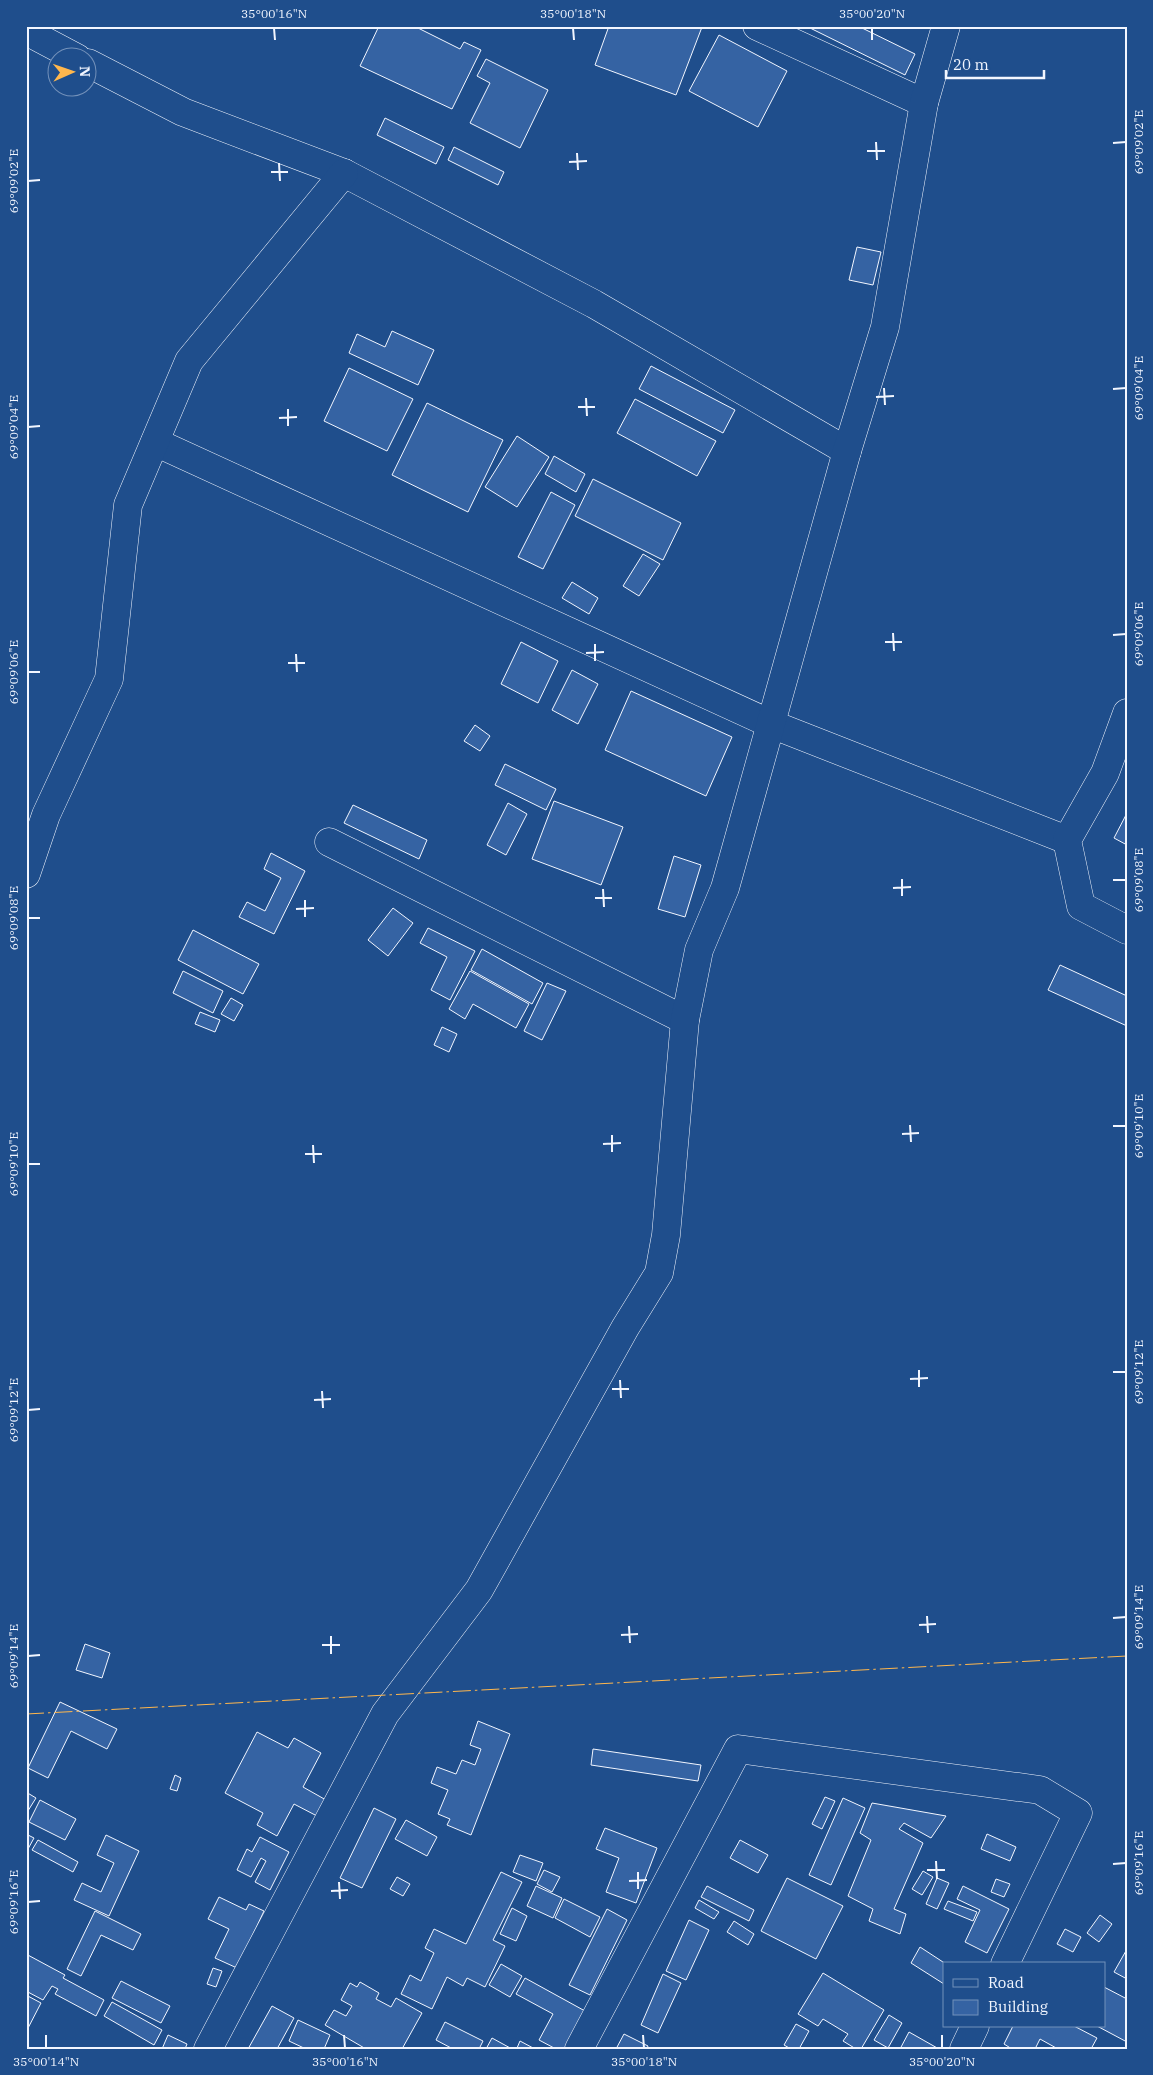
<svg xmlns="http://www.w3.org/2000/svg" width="1153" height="2075" font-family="'IBM Plex Serif',serif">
	<rect width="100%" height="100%" fill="#1f4e8c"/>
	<g fill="#3563a3" stroke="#f2f6ff">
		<path d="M379,26H414L460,49L464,42L481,50L452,109L360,66Z"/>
		<path d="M609,26L702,27L676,95L595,65Z"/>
		<path d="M806,26H858L915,54L905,75Z"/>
		<path d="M719,35L787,71L758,127L689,91Z"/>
		<path d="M486,59L548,90L520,148L470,123L490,83L477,76Z"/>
		<path d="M385,118L444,147L436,164L377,135Z"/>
		<path d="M454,147L504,172L498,185L448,160Z"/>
		<path d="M857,247L881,252L873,285L849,280Z"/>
		<path d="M392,331L434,350L418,385L349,353L357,334L385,347Z"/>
		<path d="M651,366L735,410L723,433L639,389Z"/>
		<path d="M349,368L413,399L387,451L324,421Z"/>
		<path d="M635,399L716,441L697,476L617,433Z"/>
		<path d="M427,403L503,440L468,512L392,475Z"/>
		<path d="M517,436L549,457L517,507L485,487Z"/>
		<path d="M554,456L585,474L576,492L545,474Z"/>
		<path d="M593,479L681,523L663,560L575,516Z"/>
		<path d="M551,492L575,505L543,569L518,557Z"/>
		<path d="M643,554L660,564L639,596L623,586Z"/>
		<path d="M572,582L598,598L589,614L562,598Z"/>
		<path d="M521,642L558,661L538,703L501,684Z"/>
		<path d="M572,670L598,684L578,724L552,710Z"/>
		<path d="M631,691L732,737L706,796L605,750Z"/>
		<path d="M475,725L490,736L480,751L464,741Z"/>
		<path d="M505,764L556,789L546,810L495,785Z"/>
		<path d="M554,801L623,827L601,885L532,859Z"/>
		<path d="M508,803L527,814L506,855L487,845Z"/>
		<path d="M353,805L427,840L419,859L344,823Z"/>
		<path d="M1127,813V845L1114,838Z"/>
		<path d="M271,853L305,871L274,934L239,917L247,902L265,911L281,878L264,869Z"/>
		<path d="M674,856L701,865L685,917L658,909Z"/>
		<path d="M393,908L413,923L388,956L368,940Z"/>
		<path d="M428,928L475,951L450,1000L431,990L447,957L420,943Z"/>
		<path d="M193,930L259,964L243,994L178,960Z"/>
		<path d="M482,949L543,983L532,1004L471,970Z"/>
		<path d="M1060,965L1127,996V1026L1048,990Z"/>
		<path d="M183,971L223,991L213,1013L173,993Z"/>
		<path d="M470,971L529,1004L516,1028L473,1004L465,1019L449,1009Z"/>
		<path d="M547,983L566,991L542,1040L524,1031Z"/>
		<path d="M231,998L243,1005L234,1021L221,1014Z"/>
		<path d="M200,1012L220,1020L215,1032L195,1024Z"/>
		<path d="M442,1027L457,1034L449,1052L434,1045Z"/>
		<path d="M85,1644L110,1653L102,1678L76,1670Z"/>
		<path d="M60,1702L117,1729L107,1749L71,1731L48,1778L28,1768Z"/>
		<path d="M478,1721L510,1734L471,1835L447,1825L450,1819L438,1814L448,1790L431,1783L437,1767L456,1774L462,1760L475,1765L481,1749L470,1745Z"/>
		<path d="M257,1732L288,1748L294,1738L321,1753L303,1787L326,1800L317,1816L294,1804L277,1836L257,1825L263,1813L225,1793Z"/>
		<path d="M593,1749L701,1765L698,1781L591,1765Z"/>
		<path d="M175,1775L181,1778L177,1791L170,1789Z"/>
		<path d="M26,1792L36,1798L26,1814Z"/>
		<path d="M825,1797L835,1801L822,1829L812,1824Z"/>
		<path d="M843,1798L865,1808L831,1885L809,1875Z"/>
		<path d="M40,1800L76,1819L65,1840L29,1822Z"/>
		<path d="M872,1803L946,1816L931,1838L904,1823L899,1829L923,1843L894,1909L906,1914L900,1934L869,1921L873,1909L848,1896L871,1840L860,1833Z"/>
		<path d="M374,1808L396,1819L362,1888L340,1878Z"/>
		<path d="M406,1820L437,1837L427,1856L395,1839Z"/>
		<path d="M605,1828L657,1848L636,1903L606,1892L619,1858L596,1849Z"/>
		<path d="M26,1834L34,1838L28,1849L26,1848Z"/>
		<path d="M987,1834L1016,1847L1010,1861L981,1849Z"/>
		<path d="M106,1835L139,1851L109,1916L74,1900L82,1883L101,1892L114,1863L97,1855Z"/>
		<path d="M260,1837L289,1852L270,1890L255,1882L266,1861L261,1858L251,1877L237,1870L247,1849L252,1852Z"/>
		<path d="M38,1840L78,1862L73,1872L32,1850Z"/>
		<path d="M740,1840L768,1855L758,1873L730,1858Z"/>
		<path d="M520,1855L543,1863L536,1881L513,1872Z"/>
		<path d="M544,1870L560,1877L552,1892L537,1884Z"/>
		<path d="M923,1871L933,1877L922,1895L912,1889Z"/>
		<path d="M501,1872L522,1882L493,1940L505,1946L485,1987L467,1978L463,1986L447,1977L432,2009L401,1994L410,1975L421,1981L434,1953L425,1948L434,1929L466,1944Z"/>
		<path d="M397,1877L410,1884L403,1896L390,1889Z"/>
		<path d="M787,1878L843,1906L816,1959L761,1931Z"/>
		<path d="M937,1878L949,1883L937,1909L926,1904Z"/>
		<path d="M996,1879L1010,1884L1004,1897L991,1892Z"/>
		<path d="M536,1886L562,1898L553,1918L527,1906Z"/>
		<path d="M707,1886L754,1910L749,1921L701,1897Z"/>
		<path d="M963,1886L1009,1909L987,1953L965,1942L980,1910L957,1899Z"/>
		<path d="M219,1897L246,1910L249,1904L264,1911L237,1968L215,1958L229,1929L208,1919Z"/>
		<path d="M564,1899L600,1917L590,1937L555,1918Z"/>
		<path d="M699,1900L719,1912L714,1919L695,1908Z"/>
		<path d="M948,1901L977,1912L973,1921L944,1909Z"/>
		<path d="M512,1908L527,1916L516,1941L500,1934Z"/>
		<path d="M607,1909L627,1920L590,1995L569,1985Z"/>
		<path d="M95,1911L141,1934L133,1950L101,1935L81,1976L67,1969Z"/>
		<path d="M1100,1915L1112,1924L1099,1942L1087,1933Z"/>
		<path d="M689,1920L709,1930L686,1980L666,1971Z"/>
		<path d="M734,1921L754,1934L748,1945L727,1932Z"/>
		<path d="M1065,1929L1081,1937L1073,1952L1057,1944Z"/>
		<path d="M920,1947L946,1964H944V1984L911,1963Z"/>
		<path d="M1127,1949V1979L1114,1972Z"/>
		<path d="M26,1954L65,1975L63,1978L104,2000L96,2016L55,1994L58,1989L52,1986L43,2000L26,1991L28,1981Z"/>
		<path d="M501,1964L522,1976L510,1997L489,1985Z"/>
		<path d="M213,1968L222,1971L216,1987L207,1984Z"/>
		<path d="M823,1973L884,2010L861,2049H856L843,2041L848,2034L823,2019L818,2026L798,2014Z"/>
		<path d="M663,1974L681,1983L658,2033L641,2025Z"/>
		<path d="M525,1978L585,2011L565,2049H556L539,2040L553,2014L516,1994Z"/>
		<path d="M121,1981L170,2006L161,2023L112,1998Z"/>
		<path d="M360,1982L379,1993L376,1999L391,2007L396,1998L422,2013L402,2049H366L325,2025L334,2010L346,2016L352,2006L341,2000L350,1983L357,1987Z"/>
		<path d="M1104,1987L1127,1999V2042L1097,2026H1104Z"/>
		<path d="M26,1995L41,2003L26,2032Z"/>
		<path d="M112,2002L162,2030L154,2045L104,2016Z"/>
		<path d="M272,2006L294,2018L277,2049H248Z"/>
		<path d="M889,2015L902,2023L888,2048L874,2040Z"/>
		<path d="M298,2020L330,2035L324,2049H306L289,2041Z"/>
		<path d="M445,2022L483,2041L479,2049H453L436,2040Z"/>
		<path d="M796,2024L809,2031L799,2049H791L784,2045Z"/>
		<path d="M1013,2026H1074L1097,2038L1091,2049H1058L1040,2039L1035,2049H1012L1004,2044Z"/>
		<path d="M909,2032L939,2049H900Z"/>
		<path d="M624,2034L648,2046L647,2049H616Z"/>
		<path d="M168,2035L187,2044L185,2049H162Z"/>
		<path d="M492,2038L512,2049H486Z"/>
		<path d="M520,2041L535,2049L517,2048Z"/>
	</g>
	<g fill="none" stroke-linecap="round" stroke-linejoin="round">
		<g stroke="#f2f6ff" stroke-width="29">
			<g id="minor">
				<path d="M757,26L924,103"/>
				<path d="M26,31L77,58"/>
				<path d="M88,63L183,112L344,173L594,304L847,451"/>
				<path d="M155,442L771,724L1067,840"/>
				<path d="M1127,713L1105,773L1067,840L1081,906L1127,930"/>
				<path d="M329,842L685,1020"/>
				<path d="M26,874L46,815L109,679L128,505L189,361L344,173"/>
				<path d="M208,2049L385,1714L479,1590L625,1328L659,1273L666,1235L685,1020L699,950L725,888L847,451L885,327L924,103L946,26"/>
				<path d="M579,2049L738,1749L1040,1790L1078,1813L1005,1964"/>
				<path d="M964,2049L975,2026"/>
			</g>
		</g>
		<use href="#minor" stroke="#1f4e8c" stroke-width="28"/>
		<path stroke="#ffb74d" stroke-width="1" stroke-dasharray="18 4 2.5 4" stroke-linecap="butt" d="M26,1714L1127,1656"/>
	</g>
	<path fill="none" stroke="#f2f6ff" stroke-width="2" d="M274,28L275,40M573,28L574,40M872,28V40M876,142L877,160M1113,143L1126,142M867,151H885M577,153L578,170M569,162L587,161M279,163L280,181M271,172H288M28,181L40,180M884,388L885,405M1113,389L1126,388M876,397L894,396M586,398L587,416M578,407H595M288,409V426M279,418L297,417M28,427L40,426M893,633L894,651M1113,635L1126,634M885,642H902M595,644V661M586,653L604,652M296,654L297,672M288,663H305M28,672H40M902,879V896M1113,880H1126M893,888L911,887M603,889L604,907M595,898H612M305,900V917M296,909L314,908M28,918H40M910,1125L911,1142M1113,1126H1126M902,1134L919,1133M612,1135V1152M603,1144L621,1143M313,1145L314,1163M305,1154H322M28,1164H40M919,1370V1387M1113,1372H1126M910,1379L928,1378M620,1380L621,1398M612,1389H629M322,1391L323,1408M314,1400L331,1399M28,1410L40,1409M927,1616L928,1633M1113,1618L1126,1617M919,1625L936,1624M629,1626L630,1643M621,1635L638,1634M331,1636V1654M322,1645H340M28,1656L40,1655M936,1861L937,1879M1113,1864L1126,1863M927,1870H945M638,1872V1889M629,1881L647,1880M339,1882L340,1899M331,1891L348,1890M28,1902L40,1901M46,2035V2048M344,2035L345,2048M643,2035L644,2048M942,2035V2048"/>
	<rect width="1153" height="2075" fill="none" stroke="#1f4e8c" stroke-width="55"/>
	<rect x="943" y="1962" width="162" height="65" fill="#1f4e8c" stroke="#7391ba"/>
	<rect x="953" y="1979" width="25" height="8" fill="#1f4e8c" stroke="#7391ba"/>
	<text x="988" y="1988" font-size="15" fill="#f2f6ff">Road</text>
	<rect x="953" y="2000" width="25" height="15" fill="#3563a3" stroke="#7391ba"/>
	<text x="988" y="2012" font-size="15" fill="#f2f6ff">Building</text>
	<g transform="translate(72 72) rotate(88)"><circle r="24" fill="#1f4e8c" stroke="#7391ba"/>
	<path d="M0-4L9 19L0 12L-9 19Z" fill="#ffb74d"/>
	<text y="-8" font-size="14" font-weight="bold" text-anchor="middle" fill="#f2f6ff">N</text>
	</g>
	<path d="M946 70v8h98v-8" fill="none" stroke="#f2f6ff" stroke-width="2.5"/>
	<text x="953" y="70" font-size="15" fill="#f2f6ff" stroke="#1f4e8c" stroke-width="4" paint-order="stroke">20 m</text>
	<rect x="28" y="28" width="1098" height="2020" fill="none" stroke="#f2f6ff" stroke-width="2"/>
	<g font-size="12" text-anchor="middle" fill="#f2f6ff">
		<text x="274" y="18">35°00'16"N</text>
		<text x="573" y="18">35°00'18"N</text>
		<text x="872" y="18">35°00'20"N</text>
		<text transform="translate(1139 142) rotate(-90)" y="4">69°09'02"E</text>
		<text transform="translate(14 181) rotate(-90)" y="4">69°09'02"E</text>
		<text transform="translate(1139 388) rotate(-90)" y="4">69°09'04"E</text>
		<text transform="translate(14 427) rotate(-90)" y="4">69°09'04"E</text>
		<text transform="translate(1139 634) rotate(-90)" y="4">69°09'06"E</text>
		<text transform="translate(14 672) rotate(-90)" y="4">69°09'06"E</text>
		<text transform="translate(1139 880) rotate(-90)" y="4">69°09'08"E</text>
		<text transform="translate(14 918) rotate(-90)" y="4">69°09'08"E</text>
		<text transform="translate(1139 1126) rotate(-90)" y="4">69°09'10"E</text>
		<text transform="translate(14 1164) rotate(-90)" y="4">69°09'10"E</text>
		<text transform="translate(1139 1372) rotate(-90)" y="4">69°09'12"E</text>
		<text transform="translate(14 1410) rotate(-90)" y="4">69°09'12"E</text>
		<text transform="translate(1139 1617) rotate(-90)" y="4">69°09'14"E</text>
		<text transform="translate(14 1656) rotate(-90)" y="4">69°09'14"E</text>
		<text transform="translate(1139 1863) rotate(-90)" y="4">69°09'16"E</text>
		<text transform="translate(14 1902) rotate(-90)" y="4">69°09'16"E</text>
		<text x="46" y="2066">35°00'14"N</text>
		<text x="345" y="2066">35°00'16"N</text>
		<text x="644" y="2066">35°00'18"N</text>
		<text x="942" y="2066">35°00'20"N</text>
	</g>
</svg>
